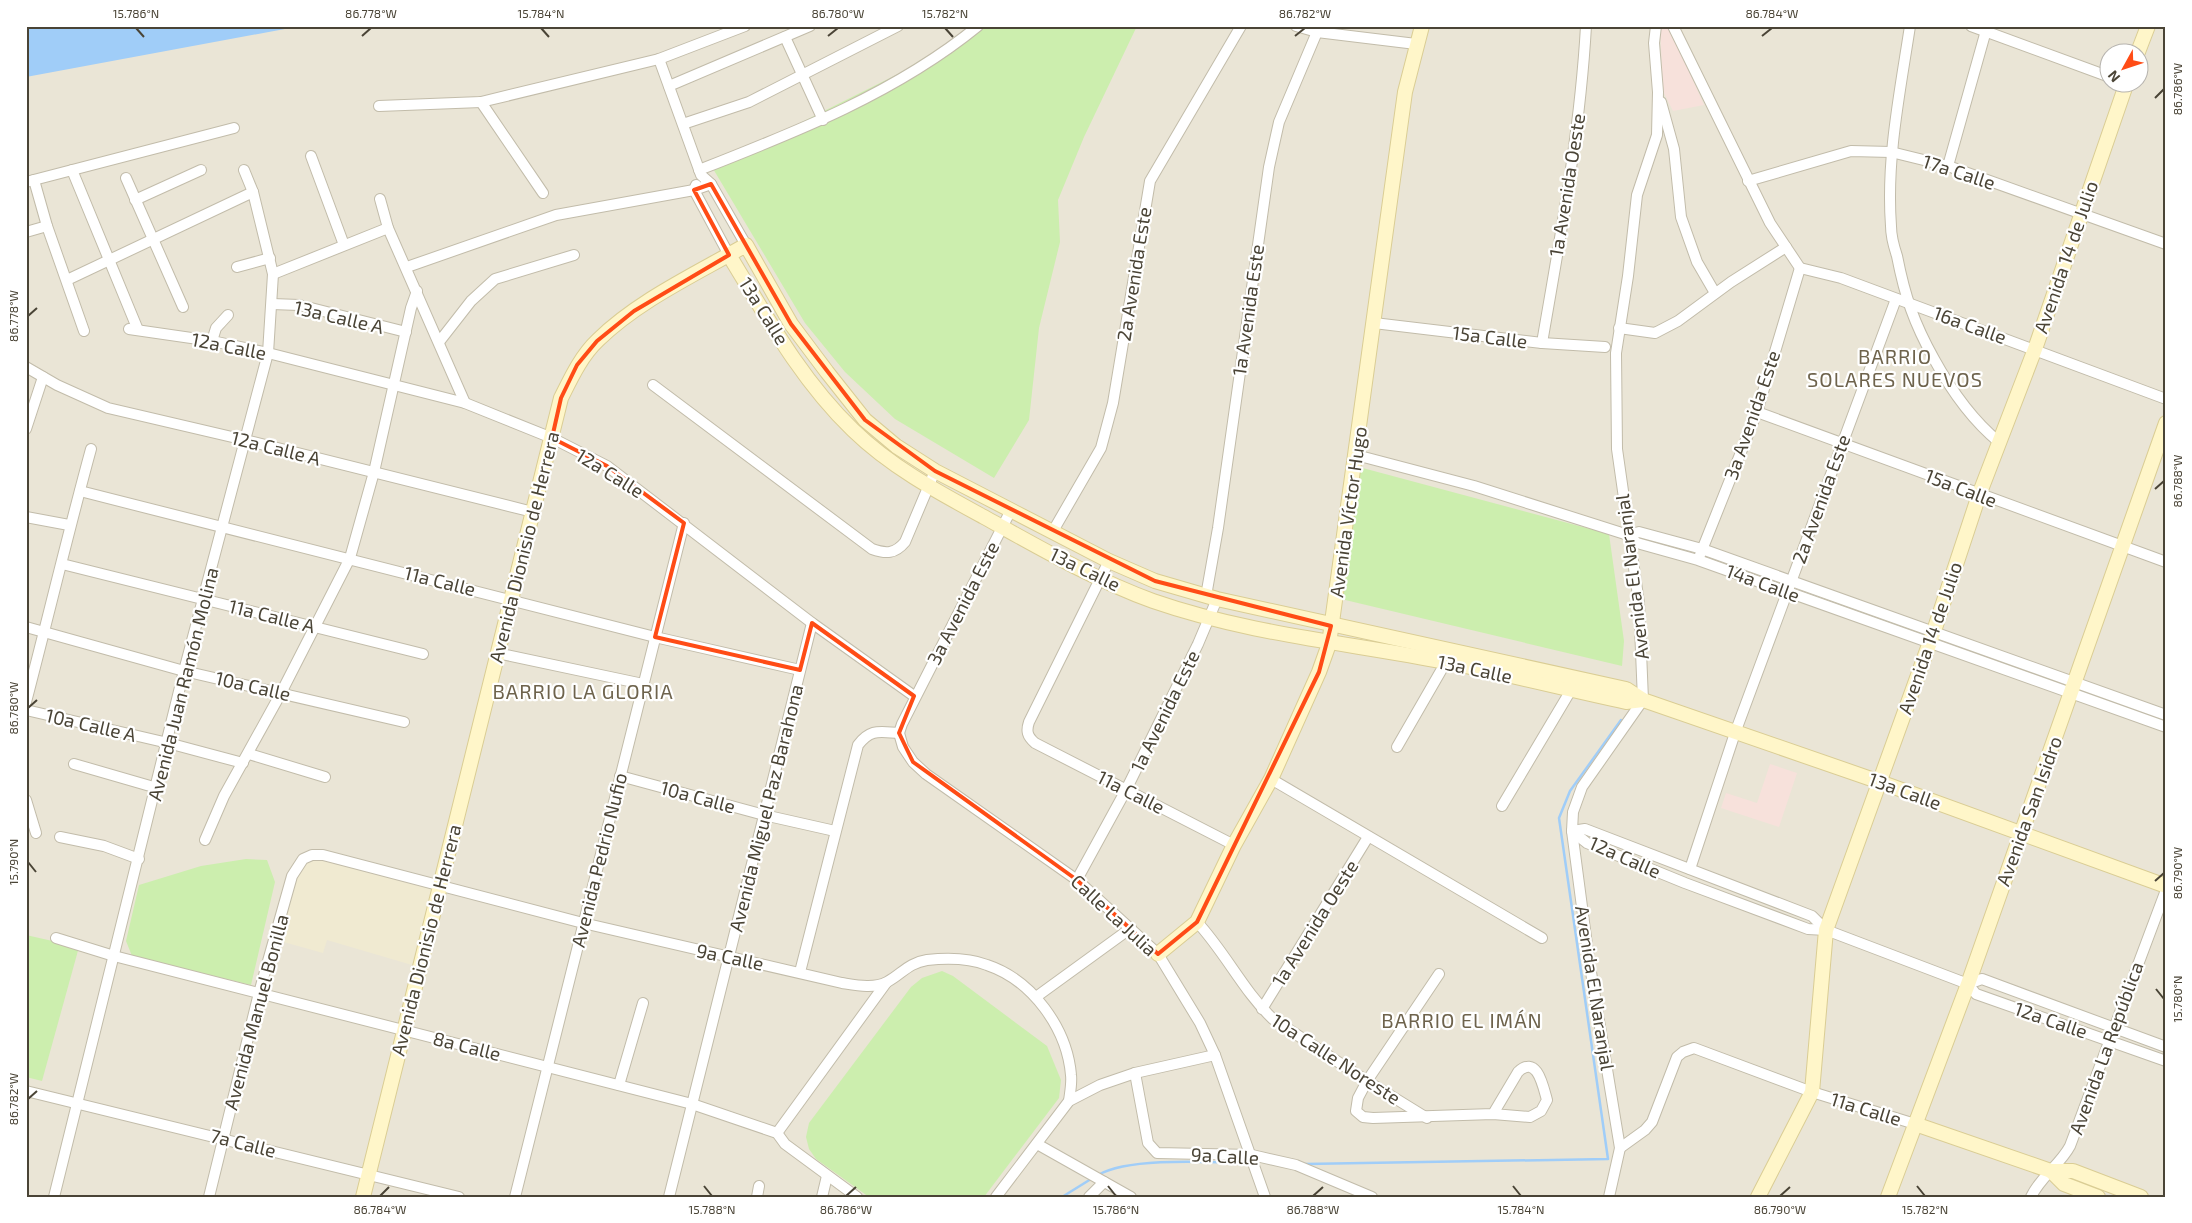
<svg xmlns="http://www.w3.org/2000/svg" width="2192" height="1223" font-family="'Exo 2',sans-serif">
	<rect width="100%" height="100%" fill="#f6f3e9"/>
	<path fill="#eae5d6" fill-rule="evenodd" d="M256,26H2166V1197H26V71ZM2110,52H2140V82H2110Z"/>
	<path fill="#f0ead1" d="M314,858L432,886L412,965L327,940L323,953L280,941L296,875L307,860Z"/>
	<g fill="#f7e1db">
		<path d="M1660,26H1669L1704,105L1673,111L1663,91Z"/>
		<path d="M1770,764L1797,773L1779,827L1721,808L1726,793L1757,803Z"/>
	</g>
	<g fill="#cceeae">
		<path d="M975,26H1137L1084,137L1058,200L1060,242L1039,328L1029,420L994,478L895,419L845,372L805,323L712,167L900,73Z"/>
		<path d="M1359,467L1609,534L1624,641L1622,666L1341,599Z"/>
		<path d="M246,859L267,860L275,882L251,985L132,956L126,941L139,885L201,866Z"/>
		<path d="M26,935L79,947L42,1081L26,1077Z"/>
		<path d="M942,971L953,976L1047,1046L1061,1080L1059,1098L984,1197H869L816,1159L809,1149L806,1137L809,1123L911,987L922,978Z"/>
	</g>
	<path fill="#a0cdf8" d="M26,26H301L26,77Z"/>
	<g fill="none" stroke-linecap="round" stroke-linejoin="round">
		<g stroke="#a0cdf8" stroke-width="2.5">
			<path d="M1305,1164L1608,1159L1559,818L1570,791L1621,720"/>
			<path d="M1098,1175C1129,1157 1208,1162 1246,1163"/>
			<path d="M1062,1197L1091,1179"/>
		</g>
		<g stroke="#c2bcaa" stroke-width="12">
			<g id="street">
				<path d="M1296,26L1317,32L1416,44"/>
				<path d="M1673,26L1770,223L1800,268"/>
				<path d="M1910,26C1900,92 1886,159 1891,226C1891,236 1894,247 1897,256C1905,297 1914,323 1934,359C1951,390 1972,420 1999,442"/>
				<path d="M1971,26L2110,77"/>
				<path d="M785,37L823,120"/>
				<path d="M659,59L701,175L711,184L746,245"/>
				<path d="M669,86L810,26"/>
				<path d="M481,102L543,193"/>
				<path d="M1661,102L1674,149L1681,217L1697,262L1715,293"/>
				<path d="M379,106L481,102L659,59L745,26"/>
				<path d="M683,124L749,102L898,26"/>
				<path d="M311,156L344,245"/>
				<path d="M1948,166L1987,27"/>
				<path d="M72,170L138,330"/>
				<path d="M699,170C796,132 896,93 978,26"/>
				<path d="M126,178L183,307"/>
				<path d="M34,180L47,226L84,331"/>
				<path d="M1748,181L1851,151L1891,152L1948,166L2166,244"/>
				<path d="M26,182L234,128"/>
				<path d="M696,185L694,190L729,255"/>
				<path d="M380,199L388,228L465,403"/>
				<path d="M135,200L201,170"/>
				<path d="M26,232L47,226"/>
				<path d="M237,267L270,258"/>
				<path d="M407,267L556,215L694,190L711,184"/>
				<path d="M1800,268L1841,278L2166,399"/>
				<path d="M273,274L388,228"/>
				<path d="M67,280L253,192"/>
				<path d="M272,304L299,305L406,332"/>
				<path d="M1374,323L1542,343L1605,347"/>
				<path d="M1619,328L1655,333L1678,321L1731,282L1786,247"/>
				<path d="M129,329L212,341L268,353L465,403L552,438L607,466L812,623L914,696"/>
				<path d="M212,341L216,328L228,315"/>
				<path d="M439,342L471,301L495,279L574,255"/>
				<path d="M1542,343C1560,238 1580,133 1586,26"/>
				<path d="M26,367L57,385L108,408L245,440L533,512"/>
				<path d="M653,385L872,549C886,554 895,554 905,542L935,471"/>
				<path d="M1757,412L2166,562"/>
				<path d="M26,429L43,377"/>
				<path d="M1356,455L1474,486L1628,535L1637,543L1698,560L2166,727"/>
				<path d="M80,491L655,637L800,670"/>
				<path d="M1011,510L902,724L899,733L903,747L913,762L926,774L1077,880L1158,954L1200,1023L1215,1055L1265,1197"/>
				<path d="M26,517L69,525"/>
				<path d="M1053,531L1101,448L1113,403L1150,181L1241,26"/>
				<path d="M1628,535L1639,532L1702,549L2166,715"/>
				<path d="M1700,555L1757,412L1800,268"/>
				<path d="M1109,561L1029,722C1026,731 1027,736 1035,743L1234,845"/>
				<path d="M62,564L423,654"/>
				<path d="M1206,596L1218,528L1269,167L1279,122L1317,32"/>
				<path d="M26,627L184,671L404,722"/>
				<path d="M497,653L643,684"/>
				<path d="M26,702C48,618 68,533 91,449"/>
				<path d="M26,710L168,743L243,763"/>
				<path d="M1397,747L1446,662L1447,656"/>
				<path d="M249,754L325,777"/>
				<path d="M74,764L157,788"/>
				<path d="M620,776L764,815L835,831"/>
				<path d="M1271,779L1542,938"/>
				<path d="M26,800L36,833"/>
				<path d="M1502,806L1571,690L1572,683"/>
				<path d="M1572,831L1587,843L1685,883L1808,929L1826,930L1968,984L1976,994L2166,1061"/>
				<path d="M1572,831L1585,829L1812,916L1826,930"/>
				<path d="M60,837L104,846L139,859"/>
				<path d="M205,840L224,796L281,693L350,558L374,472L411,308L417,291"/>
				<path d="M1690,869L1735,733L1896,299"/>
				<path d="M1080,874L1126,790L1198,644L1217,599"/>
				<path d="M1197,922C1225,952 1244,992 1273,1019L1367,1081L1427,1118"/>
				<path d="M56,938L114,956L692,1104L777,1133L785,1144L857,1197"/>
				<path d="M800,972L858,745C871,728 880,732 899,733"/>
				<path d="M1439,974L1367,1081L1358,1098L1356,1111L1363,1117L1373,1118L1493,1114L1530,1117L1541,1111L1547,1100C1543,1086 1537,1054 1518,1072L1493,1114"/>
				<path d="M1968,984L1982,979L2166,1047"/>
				<path d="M1036,997L1131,928"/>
				<path d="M1262,1009L1368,837"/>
				<path d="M1135,1073L1148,1143L1157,1153L1252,1155L1296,1165L1372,1197"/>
				<path d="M619,1085L643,1003"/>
				<path d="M26,1091L459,1197"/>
				<path d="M777,1133L886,983"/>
				<path d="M1037,1144L1131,1197"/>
				<path d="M1620,1148L1645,1130L1652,1122L1677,1057L1683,1052L1694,1048L1812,1092L1915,1124"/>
				<path d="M54,1197L184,671L268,353L273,274L253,192L244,170"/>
				<path d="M209,1197L259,993L292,876L303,859L312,855H323L583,923L842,983C855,985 874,989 887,982C902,974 908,963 927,960C946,958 969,958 987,965C1032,980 1067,1028 1071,1075C1072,1083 1070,1093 1069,1101"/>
				<path d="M515,1197L684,523"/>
				<path d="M669,1197L812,623"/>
				<path d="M757,1197L759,1186"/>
				<path d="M822,1197L827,1176"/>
				<path d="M996,1197L1069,1101L1100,1085L1135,1073L1215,1055"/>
				<path d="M1089,1197L1104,1182"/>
				<path d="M1609,1197L1620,1148L1589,960L1572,831L1573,812L1582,787L1643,700L1639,603L1617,449L1616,353L1628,276L1637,195L1657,135L1658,92L1654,43L1656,26"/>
				<path d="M2031,1197C2040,1177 2060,1165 2070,1146L2166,890"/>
			</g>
		</g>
		<g stroke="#dacd94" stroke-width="16">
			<g id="secondary">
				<path d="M2138,52L2148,26"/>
				<path d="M729,255C766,316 801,380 853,430C891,467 938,492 984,517C1038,547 1095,580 1153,601C1248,634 1349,643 1446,662C1506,674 1566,689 1626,702L1643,700"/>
				<path d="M1158,954L1197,922L1234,845L1271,779L1319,672L1329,644L1405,92L1422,26"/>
				<path d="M1915,1124L2051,1171H2073L2141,1197"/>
				<path d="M2051,1171L2064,1184L2098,1197"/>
				<path d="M363,1197L561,398C571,378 581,356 598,340C639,300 696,274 746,245L791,324L827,372L865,420L896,446L935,471L1109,561L1155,581L1217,599L1626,689L1643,700L1880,782L2166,886"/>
				<path d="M1758,1197L1812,1092L1826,930L1934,631L1979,495L2035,349L2127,82"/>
				<path d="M1888,1197L1968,984L2166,423"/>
			</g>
		</g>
		<use href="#street" stroke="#fff" stroke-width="10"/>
		<use href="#secondary" stroke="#fff6c9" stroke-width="14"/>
	</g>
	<path fill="none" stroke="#ff4c16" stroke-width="4" stroke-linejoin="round" d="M711,184L791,324L865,420L935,471L1155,581L1331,626L1319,672L1197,922L1158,954L1077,880L913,762L899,733L914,696L812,623L800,670L655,637L684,523L607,466L552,438L561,398L577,365L597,341L634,311L729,255L694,190Z"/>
	<path fill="none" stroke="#4a4436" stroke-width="2" d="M136,28L144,37M541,28L549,37M945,28L953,37M362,36L371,28M828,36L838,28M1295,36L1305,28M1762,36L1772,28M2155,98L2164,89M28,316L37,308M2155,489L2164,481M28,708L37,700M28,862L36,872M2155,881L2164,873M2156,989L2164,999M28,1099L37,1091M704,1186L712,1196M1108,1186L1116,1196M1513,1186L1521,1196M1917,1186L1925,1196M380,1196L389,1187M846,1196L856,1187M1313,1196L1323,1187M1780,1196L1790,1187"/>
	<g text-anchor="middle" stroke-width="4.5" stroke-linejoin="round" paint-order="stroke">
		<g font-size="19" fill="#4a4436" stroke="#fff">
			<text transform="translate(1959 172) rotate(18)" y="7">17a Calle</text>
			<text transform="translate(1567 185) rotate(-81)" y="7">1a Avenida Oeste</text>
			<text transform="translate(2066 257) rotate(-71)" y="7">Avenida 14 de Julio</text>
			<text transform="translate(1134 274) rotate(-81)" y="7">2a Avenida Este</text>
			<text transform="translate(1248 310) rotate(-82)" y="7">1a Avenida Este</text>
			<text transform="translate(764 311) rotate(58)" y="7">13a Calle</text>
			<text transform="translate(339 317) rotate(13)" y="7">13a Calle A</text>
			<text transform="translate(1970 325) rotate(20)" y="7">16a Calle</text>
			<text transform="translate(1490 337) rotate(7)" y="7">15a Calle</text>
			<text transform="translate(229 346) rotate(11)" y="7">12a Calle</text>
			<text transform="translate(1752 415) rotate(-71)" y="7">3a Avenida Este</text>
			<text transform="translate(276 448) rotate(14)" y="7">12a Calle A</text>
			<text transform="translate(610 473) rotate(32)" y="7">12a Calle</text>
			<text transform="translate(1961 488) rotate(21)" y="7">15a Calle</text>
			<text transform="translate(1821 499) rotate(-70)" y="7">2a Avenida Este</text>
			<text transform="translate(1348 512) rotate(-82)" y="7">Avenida Víctor Hugo</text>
			<text transform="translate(524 547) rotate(-76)" y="7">Avenida Dionisio de Herrera</text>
			<text transform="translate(1085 569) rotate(26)" y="7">13a Calle</text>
			<text transform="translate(1632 577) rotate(-97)" y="7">Avenida El Naranjal</text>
			<text transform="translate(440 581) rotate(14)" y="7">11a Calle</text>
			<text transform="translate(1763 583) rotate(20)" y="7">14a Calle</text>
			<text transform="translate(963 603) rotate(-63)" y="7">3a Avenida Este</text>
			<text transform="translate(272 616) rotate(14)" y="7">11a Calle A</text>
			<text transform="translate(1930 638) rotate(-71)" y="7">Avenida 14 de Julio</text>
			<text transform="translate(1475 669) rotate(12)" y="7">13a Calle</text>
			<text transform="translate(183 684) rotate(-76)" y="7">Avenida Juan Ramón Molina</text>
			<text transform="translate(253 686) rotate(13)" y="7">10a Calle</text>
			<text transform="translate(1165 711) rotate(-64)" y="7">1a Avenida Este</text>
			<text transform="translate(91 725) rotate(13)" y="7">10a Calle A</text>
			<text transform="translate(1905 791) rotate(20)" y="7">13a Calle</text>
			<text transform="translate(1131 792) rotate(27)" y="7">11a Calle</text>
			<text transform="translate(698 797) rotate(15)" y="7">10a Calle</text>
			<text transform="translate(766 808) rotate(-76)" y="7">Avenida Miguel Paz Barahona</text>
			<text transform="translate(2029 811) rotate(-70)" y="7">Avenida San Isidro</text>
			<text transform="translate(1625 857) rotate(24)" y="7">12a Calle</text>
			<text transform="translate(599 860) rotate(-76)" y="7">Avenida Pedrio Nufio</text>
			<text transform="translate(1114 915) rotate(43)" y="7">Calle La Julia</text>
			<text transform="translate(1315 923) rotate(-58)" y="7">1a Avenida Oeste</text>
			<text transform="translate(426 940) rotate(-76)" y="7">Avenida Dionisio de Herrera</text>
			<text transform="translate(730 957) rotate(12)" y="7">9a Calle</text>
			<text transform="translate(1595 988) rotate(81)" y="7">Avenida El Naranjal</text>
			<text transform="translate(256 1012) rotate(-75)" y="7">Avenida Manuel Bonilla</text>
			<text transform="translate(2051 1020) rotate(19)" y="7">12a Calle</text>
			<text transform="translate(467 1046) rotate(14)" y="7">8a Calle</text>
			<text transform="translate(2106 1048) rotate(-70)" y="7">Avenida La República</text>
			<text transform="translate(1336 1059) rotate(33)" y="7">10a Calle Noreste</text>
			<text transform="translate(1866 1109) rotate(17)" y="7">11a Calle</text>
			<text transform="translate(243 1143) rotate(14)" y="7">7a Calle</text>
			<text transform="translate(1225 1156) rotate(3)" y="7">9a Calle</text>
		</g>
		<g font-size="20" letter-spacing="1" fill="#6e634c" stroke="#fff">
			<text x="1895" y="364">BARRIO<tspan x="1895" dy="23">SOLARES NUEVOS</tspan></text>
			<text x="583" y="699">BARRIO LA GLORIA</text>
			<text x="1462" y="1028">BARRIO EL IMÁN</text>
		</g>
	</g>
	<rect width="2192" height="1223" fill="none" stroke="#ffffff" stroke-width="55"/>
	<g transform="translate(2124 68) rotate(230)"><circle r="24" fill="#ffffff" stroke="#b7b4af"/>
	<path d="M0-4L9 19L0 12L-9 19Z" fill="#ff4c16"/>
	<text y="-8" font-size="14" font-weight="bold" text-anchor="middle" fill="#4a4436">N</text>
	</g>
	<rect x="28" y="28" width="2136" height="1168" fill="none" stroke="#4a4436" stroke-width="2"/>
	<g font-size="12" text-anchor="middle" fill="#4a4436">
		<text x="136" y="18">15.786°N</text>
		<text x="371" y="18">86.778°W</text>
		<text x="541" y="18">15.784°N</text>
		<text x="838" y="18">86.780°W</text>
		<text x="945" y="18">15.782°N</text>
		<text x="1305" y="18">86.782°W</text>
		<text x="1772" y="18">86.784°W</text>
		<text transform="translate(2178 89) rotate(-90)" y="4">86.786°W</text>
		<text transform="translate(14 316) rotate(-90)" y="4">86.778°W</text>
		<text transform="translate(2178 481) rotate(-90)" y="4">86.788°W</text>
		<text transform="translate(14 708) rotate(-90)" y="4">86.780°W</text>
		<text transform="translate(14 862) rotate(-90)" y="4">15.790°N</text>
		<text transform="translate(2178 873) rotate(-90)" y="4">86.790°W</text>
		<text transform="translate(2178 999) rotate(-90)" y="4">15.780°N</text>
		<text transform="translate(14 1099) rotate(-90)" y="4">86.782°W</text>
		<text x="380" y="1214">86.784°W</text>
		<text x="712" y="1214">15.788°N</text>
		<text x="846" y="1214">86.786°W</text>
		<text x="1116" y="1214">15.786°N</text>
		<text x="1313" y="1214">86.788°W</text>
		<text x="1521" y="1214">15.784°N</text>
		<text x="1780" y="1214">86.790°W</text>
		<text x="1925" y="1214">15.782°N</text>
	</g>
</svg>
